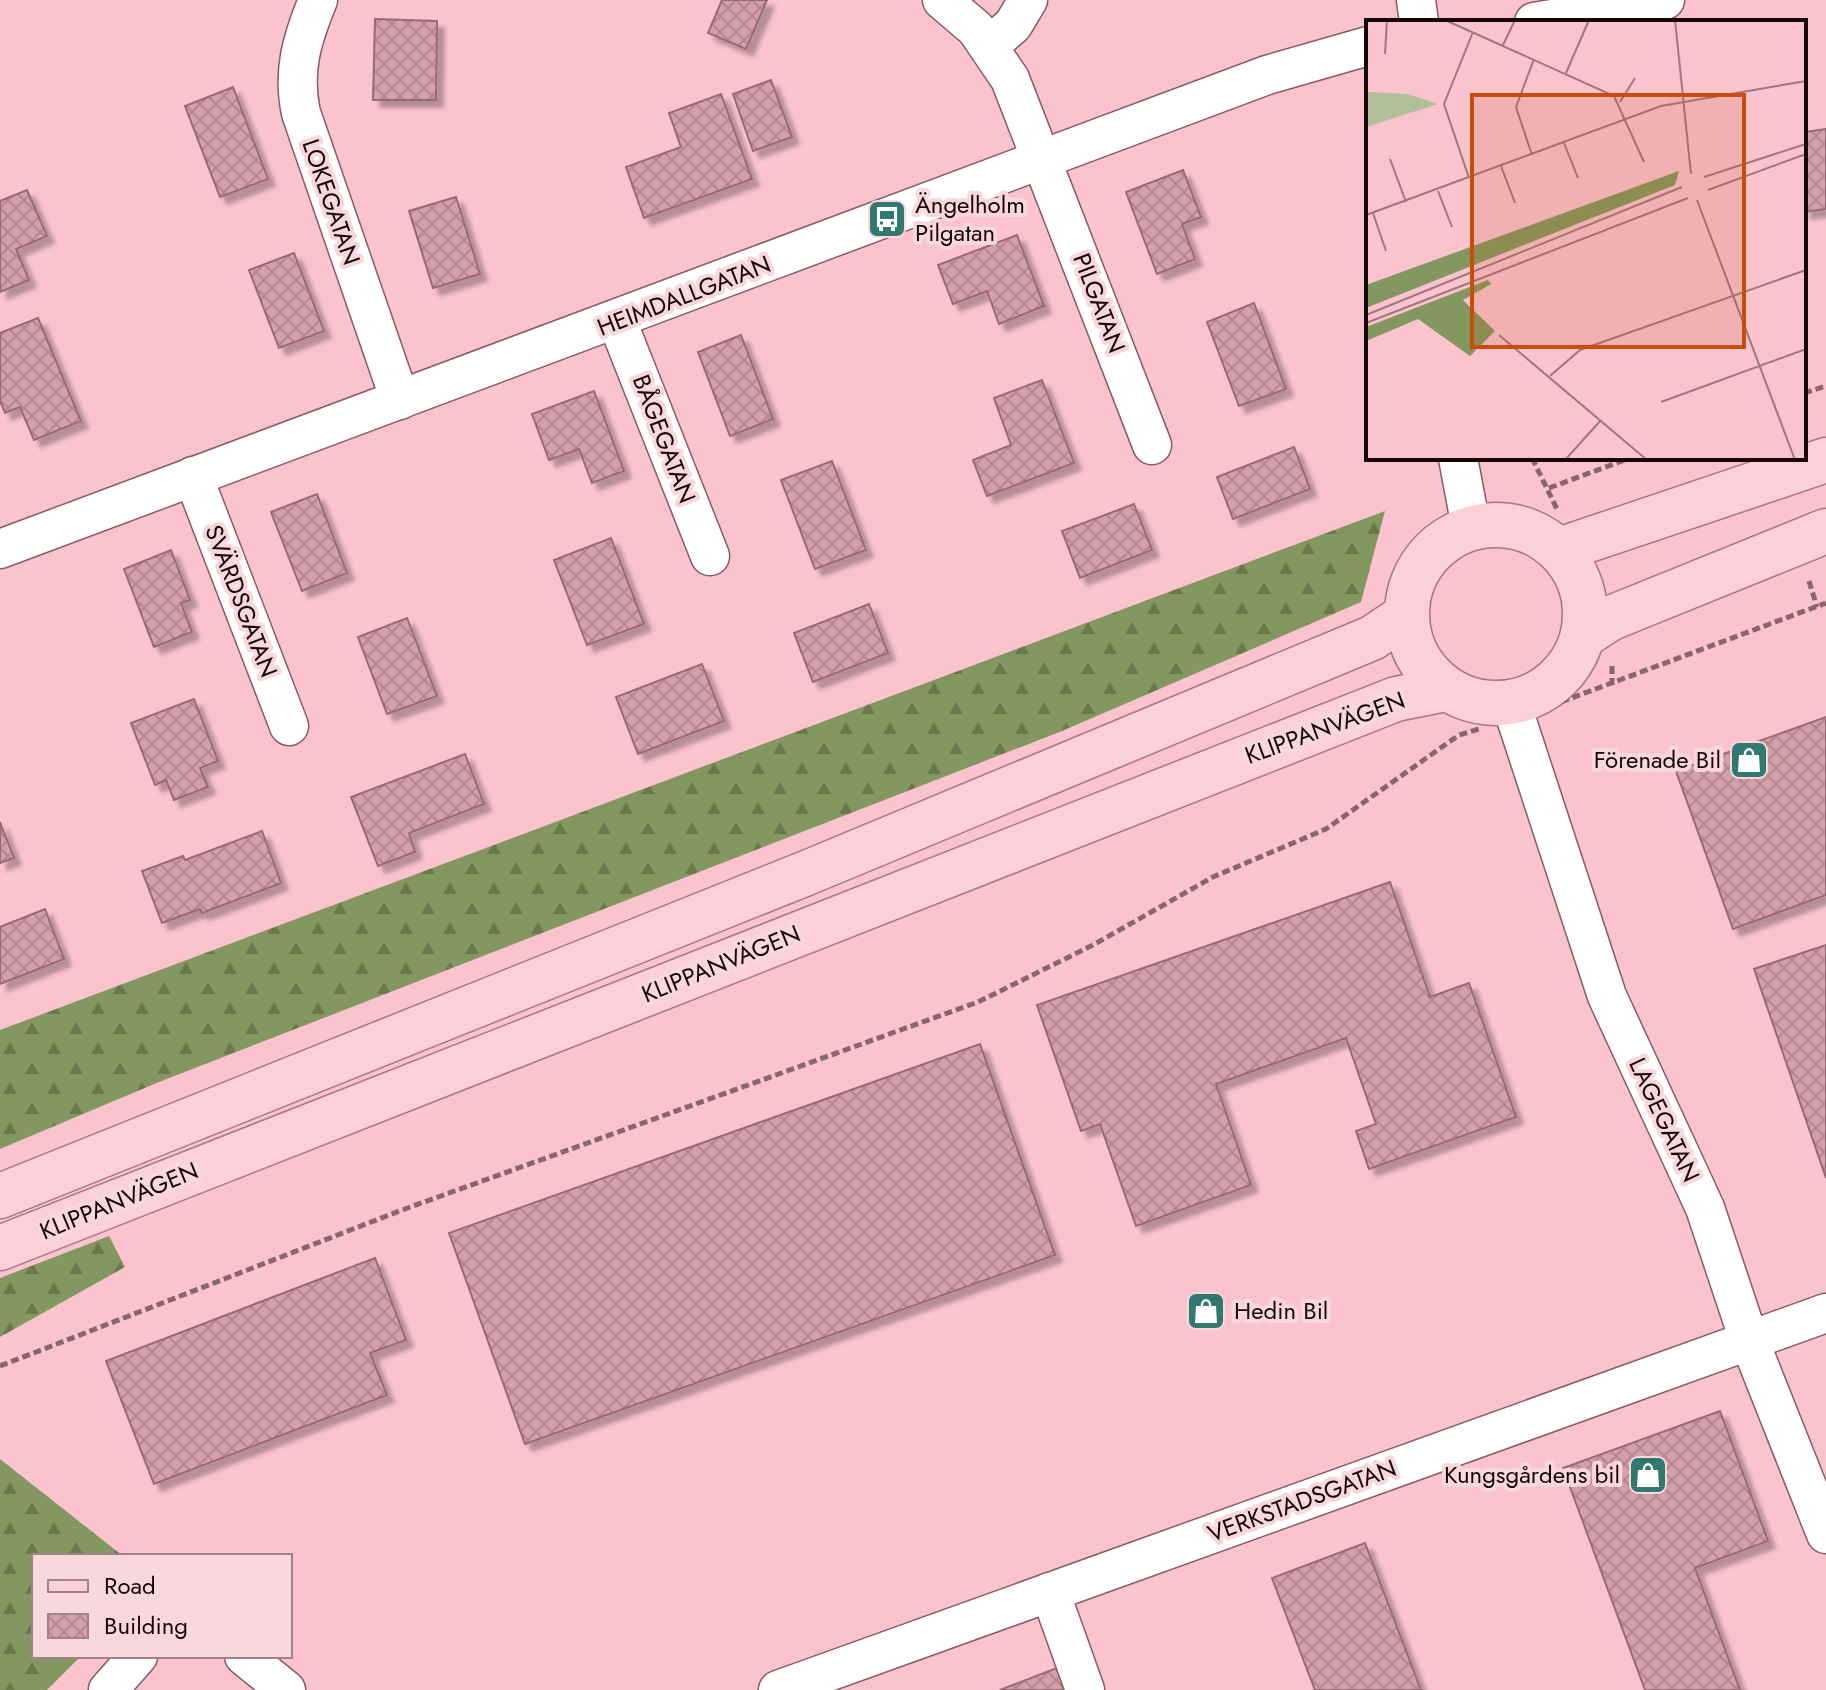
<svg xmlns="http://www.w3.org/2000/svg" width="1826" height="1690" font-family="Jost,sans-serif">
	<defs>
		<pattern id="forest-firs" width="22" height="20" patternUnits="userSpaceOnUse" patternTransform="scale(2)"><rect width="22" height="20" fill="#839860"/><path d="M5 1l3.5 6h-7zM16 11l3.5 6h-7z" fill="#6a7a4d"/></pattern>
		<pattern id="building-cross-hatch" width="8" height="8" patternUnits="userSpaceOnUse" patternTransform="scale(2)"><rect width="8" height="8" fill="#d39fa9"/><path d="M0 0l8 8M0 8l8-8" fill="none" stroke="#b48790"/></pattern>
		<filter id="shadow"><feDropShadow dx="7" dy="7" stdDeviation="2" flood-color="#0004"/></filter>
	</defs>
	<rect width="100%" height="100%" fill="#fac3ce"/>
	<g fill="url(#forest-firs)">
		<path d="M1385,511L1361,602L1062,731L159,1082L0,1149V1030Z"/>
		<path d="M109,1236L125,1267L0,1337V1278Z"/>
		<path d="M0,1459L123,1556H34V1656H81L47,1690H0Z"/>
	</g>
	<g fill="url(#building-cross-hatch)" stroke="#9a6974" stroke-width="2" filter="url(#shadow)">
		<path d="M722,0H767L746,49L708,33Z"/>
		<path d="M375,19L437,21L436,100H373Z"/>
		<path d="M771,80L792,137L753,151L733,94Z"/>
		<path d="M233,87L268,179L220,197L185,106Z"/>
		<path d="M721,94L752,179L644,218L626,167L681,147L669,113Z"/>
		<path d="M1826,129V209L1804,212V132Z"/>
		<path d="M1183,170L1201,217L1182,224L1195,259L1157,274L1126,192Z"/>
		<path d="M27,190L47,236L16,249L29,280L0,292V201Z"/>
		<path d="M456,197L480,274L433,288L409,211Z"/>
		<path d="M1017,235L1044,306L999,324L987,291L953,304L938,265Z"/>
		<path d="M294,253L324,331L279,348L249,270Z"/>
		<path d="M1254,303L1286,389L1239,406L1207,322Z"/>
		<path d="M38,318L81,421L34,440L20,407L5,413L0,401V333Z"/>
		<path d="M741,335L773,419L730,436L698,352Z"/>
		<path d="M1042,380L1074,463L987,496L973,460L1011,445L994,398Z"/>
		<path d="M594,391L624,471L592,483L579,449L549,460L532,414Z"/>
		<path d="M1294,447L1310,489L1233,519L1217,477Z"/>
		<path d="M832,461L866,550L815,569L781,480Z"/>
		<path d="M317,494L347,573L302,591L271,512Z"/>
		<path d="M1134,504L1152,550L1080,578L1062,531Z"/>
		<path d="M611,538L644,624L587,645L554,560Z"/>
		<path d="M171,550L190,600L181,603L192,632L154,647L124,569Z"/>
		<path d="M869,604L888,653L813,682L794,633Z"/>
		<path d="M407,618L437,696L387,714L358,637Z"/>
		<path d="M702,664L724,721L638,754L616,697Z"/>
		<path d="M194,699L218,761L200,768L208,787L174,800L166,780L155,785L131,723Z"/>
		<path d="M1826,717V895L1733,929L1676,771Z"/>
		<path d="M465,754L484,804L409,833L415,852L378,866L351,797Z"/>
		<path d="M0,822L14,858L0,863Z"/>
		<path d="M262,831L281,883L202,913L200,909L162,923L142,871L183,856L185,860Z"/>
		<path d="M1390,882L1430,997L1469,983L1516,1117L1369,1169L1356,1131L1376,1124L1346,1038L1216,1084L1251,1185L1136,1226L1100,1124L1081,1131L1037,1005Z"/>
		<path d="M45,909L64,959L0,984V927Z"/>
		<path d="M1826,945V1178L1754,969Z"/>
		<path d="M980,1044L1055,1255L525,1444L449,1233Z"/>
		<path d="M375,1258L406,1340L370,1353L387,1395L154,1484L106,1361Z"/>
		<path d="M1720,1411L1768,1541L1695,1568L1740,1690H1645L1563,1468Z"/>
		<path d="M1365,1543L1421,1690H1315L1272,1578Z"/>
		<path d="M1067,1664L1077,1690H1000Z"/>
	</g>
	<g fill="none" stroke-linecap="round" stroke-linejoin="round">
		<g stroke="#895a64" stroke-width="41">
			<g id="minor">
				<path d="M318,0C302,39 292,71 301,113L400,400"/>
				<path d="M942,0L976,29L1010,79L1152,445"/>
				<path d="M1416,0L1419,22"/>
				<path d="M1534,22L1665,0"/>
				<path d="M989,46L1013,25L1028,0"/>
				<path d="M617,321L710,556"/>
				<path d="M1458,458L1471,527"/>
				<path d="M193,476L289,726"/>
				<path d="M0,549L1267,75L1368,46"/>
				<path d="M1511,703L1607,996L1705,1208L1749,1340L1826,1534"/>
				<path d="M1050,1592L1085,1690"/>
				<path d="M244,1656L286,1690"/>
				<path d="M108,1690L138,1656"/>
				<path d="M778,1690L1826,1313"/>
			</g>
		</g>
		<g stroke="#aa7580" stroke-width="47">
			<g id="major">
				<circle cx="1496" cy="614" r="89"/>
				<path d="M1559,550L1826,460"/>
				<path d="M1583,636L1611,618L1826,531"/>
				<path d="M0,1196L809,872L1372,638L1405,616"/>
				<path d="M0,1248L1396,699L1446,689"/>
			</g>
		</g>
		<g stroke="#89656c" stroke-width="5" stroke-dasharray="8 4" stroke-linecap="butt">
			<path d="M1804,393L1826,386"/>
			<path d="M1532,458L1557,509"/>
			<path d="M1549,488L1630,458"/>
			<path d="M1809,581L1817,607"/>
			<path d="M1612,666V685"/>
			<path d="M1550,706L1826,603"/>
			<path d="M0,1366L402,1210L978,1002L1093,945L1213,877L1326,829L1459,735L1479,729"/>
		</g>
		<use href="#minor" stroke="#fff" stroke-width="38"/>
		<use href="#major" stroke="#fbd0d9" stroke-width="44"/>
	</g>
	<defs>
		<g id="bus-square" transform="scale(2)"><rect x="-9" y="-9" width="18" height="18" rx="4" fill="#317870" stroke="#f8d7dd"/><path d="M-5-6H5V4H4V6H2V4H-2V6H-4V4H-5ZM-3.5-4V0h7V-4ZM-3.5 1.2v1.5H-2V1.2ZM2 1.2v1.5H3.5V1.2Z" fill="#fff"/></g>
		<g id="shop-square" transform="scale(2)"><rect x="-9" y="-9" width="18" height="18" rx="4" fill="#317870" stroke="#f8d7dd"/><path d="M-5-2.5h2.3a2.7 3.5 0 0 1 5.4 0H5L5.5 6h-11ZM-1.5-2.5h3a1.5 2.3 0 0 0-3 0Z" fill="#fff"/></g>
	</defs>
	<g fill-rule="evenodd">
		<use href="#bus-square" x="887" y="219"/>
		<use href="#shop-square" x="1749" y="760"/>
		<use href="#shop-square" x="1206" y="1311"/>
		<use href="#shop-square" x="1648" y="1475"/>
	</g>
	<g text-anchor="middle" stroke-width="8" stroke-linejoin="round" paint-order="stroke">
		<g font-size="24" fill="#17060a" stroke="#f8d7dd">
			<text transform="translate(331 202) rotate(71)" y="8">LOKEGATAN</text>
			<text transform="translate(684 296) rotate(-21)" y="8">HEIMDALLGATAN</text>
			<text transform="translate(1099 303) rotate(69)" y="8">PILGATAN</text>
			<text transform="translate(664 439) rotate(69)" y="8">BÅGEGATAN</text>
			<text transform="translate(241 601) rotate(69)" y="8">SVÄRDSGATAN</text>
			<text transform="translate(1325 728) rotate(-20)" y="8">KLIPPANVÄGEN</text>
			<text transform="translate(721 964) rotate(-22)" y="8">KLIPPANVÄGEN</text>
			<text transform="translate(1664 1120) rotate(65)" y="8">LAGEGATAN</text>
			<text transform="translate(119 1201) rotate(-22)" y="8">KLIPPANVÄGEN</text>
			<text transform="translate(1302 1501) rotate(-20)" y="8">VERKSTADSGATAN</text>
		</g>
		<g font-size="24" fill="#17060a" stroke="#f8d7dd" text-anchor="start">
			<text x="915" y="213">Ängelholm<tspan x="915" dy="28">Pilgatan</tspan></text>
			<text x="1721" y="768" text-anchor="end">Förenade Bil</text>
			<text x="1234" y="1319">Hedin Bil</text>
			<text x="1620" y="1483" text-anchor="end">Kungsgårdens bil</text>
		</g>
	</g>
	<g transform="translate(1366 20)">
		<rect width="440" height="440" fill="#fac3ce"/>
		<path d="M0,72L42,74L72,84L0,107Z" fill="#b1c09b"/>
		<path d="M313,151L309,165L0,288V265ZM122,260L125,264L97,280L129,311L104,336L52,299L0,321V307Z" fill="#839860"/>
		<path fill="none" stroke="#9f7780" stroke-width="2" d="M79,0L248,76L278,142M309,0L325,154M137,25L149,0M19,34L21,0M200,53L223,0M254,82L269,58M198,123L212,158M166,135L150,87L168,39M24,139L40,182M135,146L149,183M338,157L440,124M103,158L78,84L107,12M342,170L440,134M72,171L86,207M331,180L429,440M7,193L20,231M0,195L295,86L440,61M0,295L316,167M0,303L322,178M133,315L281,440M184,356L214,330L440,250M295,382L440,329M199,440L235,400"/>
		<path fill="#c94d0c" fill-opacity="0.15" stroke="#c94d0c" stroke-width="4" d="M106,75H378V327H106Z"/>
		<rect width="440" height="440" fill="none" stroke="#17060a" stroke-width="4"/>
	</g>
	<rect x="32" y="1554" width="260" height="104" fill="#f8d7dd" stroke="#9e8389" stroke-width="2"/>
	<rect x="48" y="1580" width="40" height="12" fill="#fbd0d9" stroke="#9e8389" stroke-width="2"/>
	<text x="104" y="1594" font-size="24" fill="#17060a">Road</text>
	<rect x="48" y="1614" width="40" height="24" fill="url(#building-cross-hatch)" stroke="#9e8389" stroke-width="2"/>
	<text x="104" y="1634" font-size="24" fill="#17060a">Building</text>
</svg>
